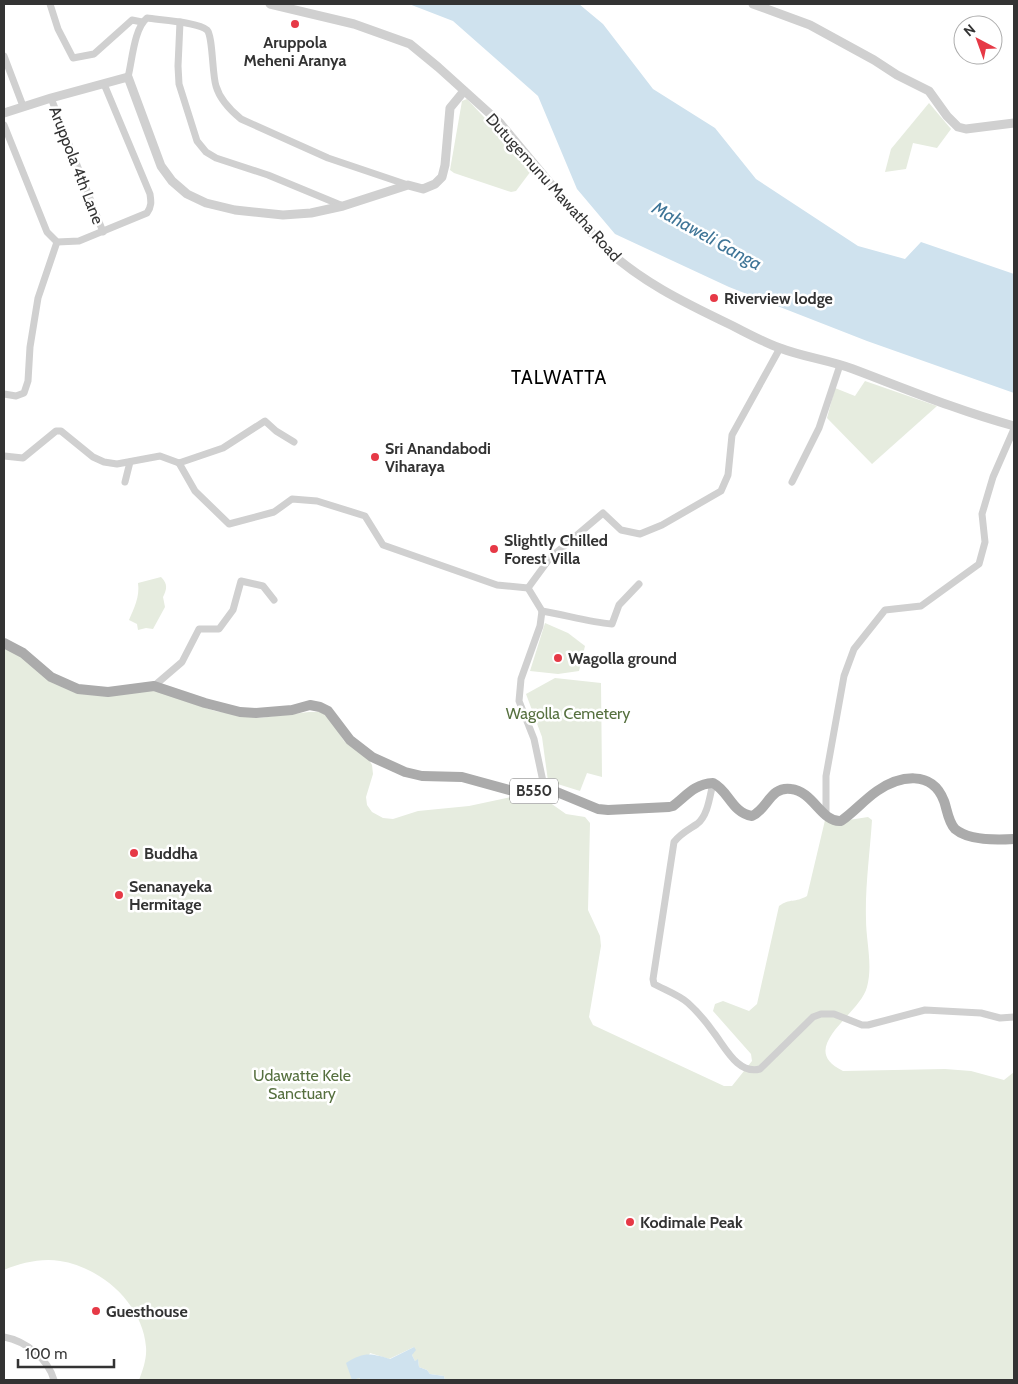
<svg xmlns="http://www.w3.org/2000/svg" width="1018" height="1384" font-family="Cabin,sans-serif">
	<rect width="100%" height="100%" fill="#fff"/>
	<g fill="#e6ecdf">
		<path d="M467,99L530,166L531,171L516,191L511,192L454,173L450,170L462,101Z"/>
		<path d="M929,103L951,129L937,148L913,143L906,169L885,172L891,149Z"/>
		<path d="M865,381L937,406L872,464L827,418L835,388L855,396Z"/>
		<path d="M161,577C168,584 167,589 163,597L165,607L153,629L146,628L138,630L137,624L129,620C134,608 140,597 138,583Z"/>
		<path d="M545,623L568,633L585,646L579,671L558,674L530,671Z"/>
		<path d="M4,648L23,653L64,684L165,692L182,700L215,711L259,718L309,712H320L329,717L344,741L368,758L372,765L373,774L366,797L367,805L372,812L383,818L393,819L418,811L469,806L521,795L535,796L549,802L566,814L585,817L590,823L588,910L600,936L601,946L589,1017L593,1025L724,1086H732L752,1061L751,1054L713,1011L715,1004L723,1001L749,1011L757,1004L779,906C790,898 795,903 807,896L826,816L836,822L868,817L872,820C870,852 865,887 866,919C866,941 873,965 867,987C860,1015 795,1048 843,1071L945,1069L971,1071L1004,1080L1014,1072V1380H445L444,1376L430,1374L427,1370L419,1367L418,1360L415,1361L412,1355L414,1347L389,1359L370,1353L359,1378L361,1380H139C143,1370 147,1358 146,1347C143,1304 101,1267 60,1261C41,1258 21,1263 4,1270Z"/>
		<path d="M555,678L601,683L602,777L587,773L580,791L548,781L542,737L526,694Z"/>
	</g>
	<g fill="#cfe2ee">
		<path d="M409,4H579L603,24L653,89L715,128L756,179L858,246L905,259L921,242L1014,274V393L867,341L729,287L615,234L577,189L538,96L453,21Z"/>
		<path d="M414,1347L416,1350L412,1355L415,1361L418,1359L419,1367L427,1370L430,1374L444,1376L445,1380H401L394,1379L392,1380H361L359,1378L352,1380L346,1363C364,1352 370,1353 390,1359Z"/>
	</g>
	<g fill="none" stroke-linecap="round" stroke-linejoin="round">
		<g stroke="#d0d0d0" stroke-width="7">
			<path d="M50,4L58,29L73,58L94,54L132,20L142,22"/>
			<path d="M180,22L178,66L179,84L197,141L206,152L216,158L268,175L343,206"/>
			<path d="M4,56L23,106"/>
			<path d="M128,77C132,62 134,28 147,18C160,20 199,22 207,30C213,36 212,74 216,86C220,100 230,110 241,119L328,158L408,185"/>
			<path d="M51,98L103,232"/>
			<path d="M4,125L47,232L57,242L79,241L147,213C152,206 151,201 150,194L104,84"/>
			<path d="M4,394L16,396L24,393L28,381L30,347L38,298L57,242"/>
			<path d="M4,456L23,458L56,431H61L93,457L104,462L117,464L160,456L179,463L223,448L265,421L276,431L294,442"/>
			<path d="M179,463L195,491L229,524L274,512L292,499L317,501L365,516L383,545L497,585L528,588"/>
			<path d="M125,482L130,462"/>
			<path d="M792,482L819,428L840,365"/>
			<path d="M542,611C566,615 589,622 612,624L619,605L639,584"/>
			<path d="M154,686L182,662L199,629H219L233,610L241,581L263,586L274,600"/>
			<path d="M713,783C710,795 708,816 697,824C688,830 681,833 674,842L653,979L654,984C665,990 679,995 688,1003C698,1012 707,1023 714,1033C725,1047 738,1075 760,1069L813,1017L821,1014H834L862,1025H868L925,1010L981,1013L1000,1018L1014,1017"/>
			<path d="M545,791L534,739L519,701L521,679L540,626L542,611L528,588L550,558L603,513L621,530L640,534L662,525L721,491L728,475L732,435L780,348"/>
			<path d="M826,816V776L844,676L854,649L885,610L921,606L979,564L985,542L982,514L993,477L1014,429"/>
			<path d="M4,1337C26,1341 48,1359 54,1380"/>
		</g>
		<g stroke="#d0d0d0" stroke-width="9">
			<path d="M270,4L354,24L410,44L438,67L499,122L600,243C637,280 685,303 731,325C747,333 763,342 780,348C803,357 829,360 853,369C906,389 959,411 1014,426"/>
			<path d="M753,4L810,25L874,60L897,75L929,91L947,116L958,127L966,129L1014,123"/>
			<path d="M4,113L51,98L128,77L161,166L172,181L187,194L206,203L235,210L283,215L311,213L343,206L408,185L423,189L435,184L442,177L445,165L450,108L464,91"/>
		</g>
		<path stroke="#ababab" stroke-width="10" d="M4,643L23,653L51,677L78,689L108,692L154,686L205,703L240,712L256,713L292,710L310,705L320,707L328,711L350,740L372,757L405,772L422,776L462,777L509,790H552L598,809L608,810L669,807L673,806C687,795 695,784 713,783C729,791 732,813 752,816C768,809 770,786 791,789C813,791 822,823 841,821C854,812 864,800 877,791C899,776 932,769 944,801C947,809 948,822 955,829C969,841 997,840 1014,839"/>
	</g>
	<g fill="#e63946" stroke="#fff" stroke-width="2">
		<circle cx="295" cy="24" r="5"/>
		<circle cx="714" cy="298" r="5"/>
		<circle cx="375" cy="457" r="5"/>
		<circle cx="494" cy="549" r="5"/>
		<circle cx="558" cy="658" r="5"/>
		<circle cx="134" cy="853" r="5"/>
		<circle cx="119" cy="895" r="5"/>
		<circle cx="630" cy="1222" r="5"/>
		<circle cx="96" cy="1311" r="5"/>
	</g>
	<g text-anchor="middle" stroke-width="5" stroke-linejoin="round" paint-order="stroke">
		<rect fill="#fff" stroke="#707070" stroke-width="1" x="510" y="778.5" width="48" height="25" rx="4"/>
		<g font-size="15" font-weight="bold" fill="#333">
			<text x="534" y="796">B550</text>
		</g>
		<g font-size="16" font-weight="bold" fill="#333" stroke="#fff" text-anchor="start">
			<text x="295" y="48" text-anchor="middle">Aruppola<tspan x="295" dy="18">Meheni Aranya</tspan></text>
			<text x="724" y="304">Riverview lodge</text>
			<text x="385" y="454">Sri Anandabodi<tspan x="385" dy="18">Viharaya</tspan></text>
			<text x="504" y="546">Slightly Chilled<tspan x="504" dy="18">Forest Villa</tspan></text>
			<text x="568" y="664">Wagolla ground</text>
			<text x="144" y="859">Buddha</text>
			<text x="129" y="892">Senanayeka<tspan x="129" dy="18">Hermitage</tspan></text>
			<text x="640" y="1228">Kodimale Peak</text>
			<text x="106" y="1317">Guesthouse</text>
		</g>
		<g font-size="16" fill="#333" stroke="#fff">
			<text transform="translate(77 165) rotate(69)" y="6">Aruppola 4th Lane</text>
			<text transform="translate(554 187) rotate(48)" y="6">Dutugemunu Mawatha Road</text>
		</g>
		<g font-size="16" fill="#56703f" stroke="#fff">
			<text x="568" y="719">Wagolla Cemetery</text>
			<text x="302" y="1081">Udawatte Kele<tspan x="302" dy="18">Sanctuary</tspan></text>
		</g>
		<g font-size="18" font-style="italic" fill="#3f7597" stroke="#fff">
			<text transform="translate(707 236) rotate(29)" y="6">Mahaweli Ganga</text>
		</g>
		<g font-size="19" letter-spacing="1" fill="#000" stroke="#fff">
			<text x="559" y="384">TALWATTA</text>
		</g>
	</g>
	<rect width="1018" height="1384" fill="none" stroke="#333333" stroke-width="10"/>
	<g transform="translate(978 40) rotate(319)"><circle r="24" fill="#ffffff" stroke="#adadad"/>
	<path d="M0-4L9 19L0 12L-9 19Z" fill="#e63946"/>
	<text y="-8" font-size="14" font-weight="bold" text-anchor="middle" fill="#333333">N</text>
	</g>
	<path d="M18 1359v8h96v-8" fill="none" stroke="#333333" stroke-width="2.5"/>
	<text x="25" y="1359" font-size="15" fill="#333333" stroke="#ffffff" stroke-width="4" paint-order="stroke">100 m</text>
</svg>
